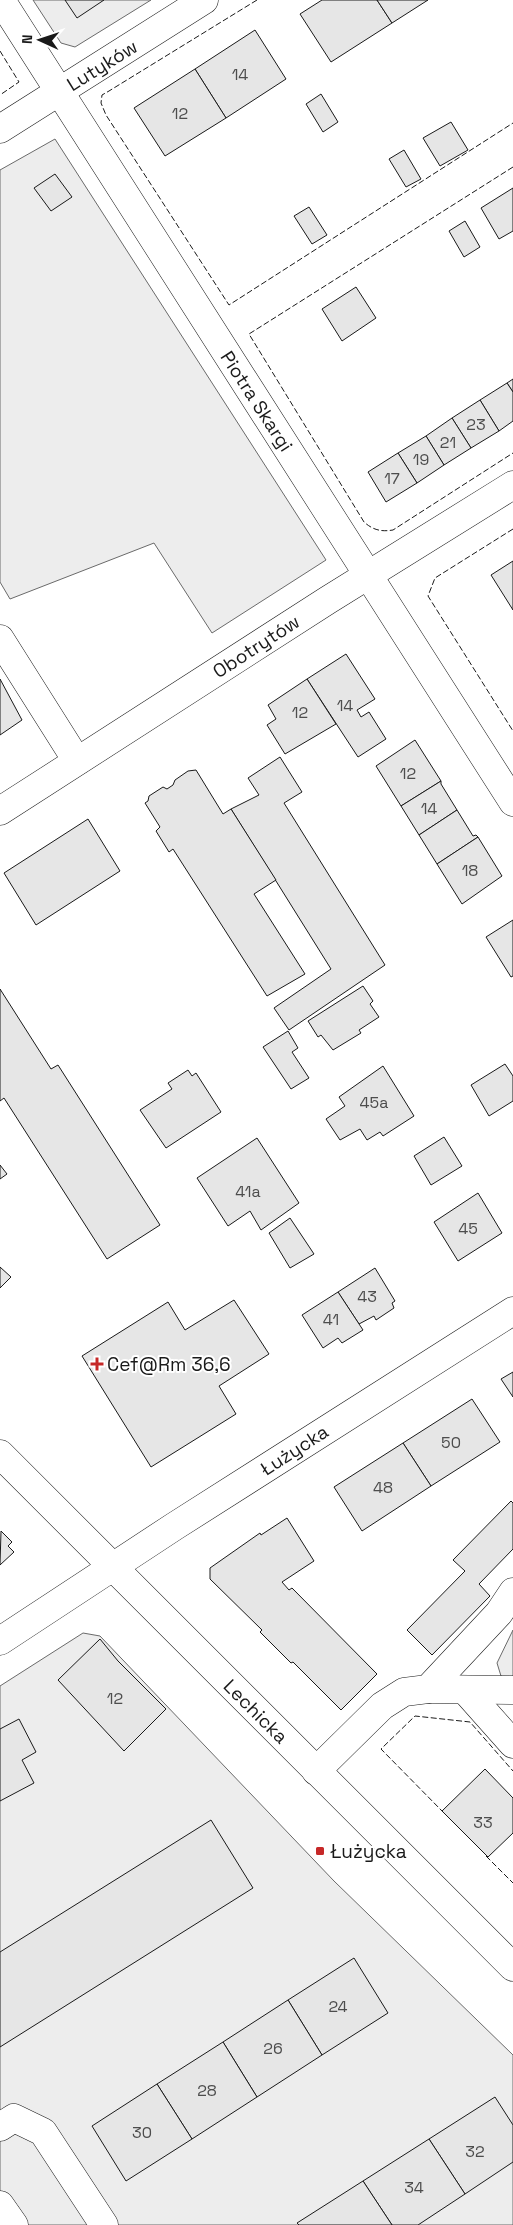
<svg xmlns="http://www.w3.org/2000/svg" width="513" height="2225" font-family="'Space Grotesk',sans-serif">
	<rect width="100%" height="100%" fill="#fff"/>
	<g fill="#ededed" stroke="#6a6a6a">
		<path d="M33,0H151L75,47L61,43Z"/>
		<path d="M55,139L326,560L212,633L154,543L10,599L0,582V170Z"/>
		<path d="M513,1630V1681H511L501,1676L497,1663Z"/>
		<path d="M83,1633L100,1636L334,1881L513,2055V2225H0V1686Z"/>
	</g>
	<g fill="#e6e6e6" stroke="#1a1a1a">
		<path d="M65,0H104L77,18Z"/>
		<path d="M322,0H377L392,23L331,62L300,14Z"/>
		<path d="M377,0H428L392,23Z"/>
		<path d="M255,30L286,79L226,118L195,69Z"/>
		<path d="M195,69L226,118L165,156L134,108Z"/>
		<path d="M321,94L338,122L323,132L306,104Z"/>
		<path d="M451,122L468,150L440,166L423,138Z"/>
		<path d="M404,150L421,179L406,187L389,159Z"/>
		<path d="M55,174L72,197L51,211L34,188Z"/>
		<path d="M513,188V231L499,239L481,208Z"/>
		<path d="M309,207L327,235L312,244L294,216Z"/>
		<path d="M465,221L480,247L464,257L449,231Z"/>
		<path d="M356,287L376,318L342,341L322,309Z"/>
		<path d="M513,379V392L507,383Z"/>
		<path d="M507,383L513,392V421L499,431L480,400Z"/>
		<path d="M480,400L499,431L471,448L452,418Z"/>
		<path d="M452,418L471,448L444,465L426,436Z"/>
		<path d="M426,436L444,465L417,483L398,453Z"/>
		<path d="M398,453L417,483L386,502L368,472Z"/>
		<path d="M513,561V610L491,575Z"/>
		<path d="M346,654L375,699L357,710L361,717L369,712L386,739L358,757L307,679Z"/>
		<path d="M0,679L22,720L0,735Z"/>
		<path d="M307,679L336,724L285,754L267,725L276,719L268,705Z"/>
		<path d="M415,740L441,781L401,806L376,766Z"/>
		<path d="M280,757L302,792L284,803L385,965L289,1030L274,1008L331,969L231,809L259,795L248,778Z"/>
		<path d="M196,770L223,814L231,809L276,880L254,894L305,974L267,996L173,849L169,852L156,831L160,827L145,803L148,801L149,796L163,787L167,789L173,785L175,780L188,771Z"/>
		<path d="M441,781V784L457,810L419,835L401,806Z"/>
		<path d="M457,810L473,836L476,835L478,837L437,864L419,835Z"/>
		<path d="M88,819L120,871L36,925L4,873Z"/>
		<path d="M478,837L502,876L462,904L437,864Z"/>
		<path d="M513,920V976L511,977L486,937Z"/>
		<path d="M363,986L373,1001L370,1004L379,1017L359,1030L361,1033L333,1050L321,1035L318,1037L308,1021Z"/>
		<path d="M0,989L51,1069L58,1065L160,1225L107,1259L4,1098L0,1101Z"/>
		<path d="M288,1031L298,1048L292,1052L309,1078L291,1089L263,1047Z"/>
		<path d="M505,1064L513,1076V1101L489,1116L471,1085Z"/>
		<path d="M383,1066L414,1116L383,1136L380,1132L367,1140L360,1129L340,1140L326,1119L345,1106L339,1097Z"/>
		<path d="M188,1070L192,1076L196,1073L221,1112L166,1148L140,1110L172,1089L168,1083Z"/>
		<path d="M444,1137L462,1166L431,1185L414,1156Z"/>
		<path d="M257,1138L299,1203L261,1230L250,1211L228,1226L197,1178Z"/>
		<path d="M0,1165L7,1174L0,1179Z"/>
		<path d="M478,1193L502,1233L458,1261L434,1222Z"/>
		<path d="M290,1218L314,1254L290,1268L269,1233Z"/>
		<path d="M0,1267L11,1277L0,1288Z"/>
		<path d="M375,1268L395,1301L392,1303L394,1308L376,1320L374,1316L359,1324L338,1292Z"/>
		<path d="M338,1292L363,1330L342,1343L338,1338L323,1348L302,1315Z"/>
		<path d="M234,1300L269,1354L219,1386L236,1414L151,1467L82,1356L168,1302L185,1330Z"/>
		<path d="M513,1372V1397L501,1379Z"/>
		<path d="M472,1399L500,1442L431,1486L403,1443Z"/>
		<path d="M403,1443L431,1486L362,1531L334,1487Z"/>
		<path d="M511,1501L513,1503V1549L479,1584L490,1596L432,1655L407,1630L465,1571L453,1560Z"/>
		<path d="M287,1518L314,1561L282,1582L289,1590L292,1588L377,1674L341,1710L293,1662L291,1663L260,1632L262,1630L210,1579V1568L260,1533L261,1535Z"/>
		<path d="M1,1531L12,1542L8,1546L14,1552L0,1565Z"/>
		<path d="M100,1639L118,1661L166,1709L124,1751L58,1680Z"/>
		<path d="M19,1719L36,1752L22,1760L34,1783L0,1801V1729Z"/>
		<path d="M485,1769L513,1798V1833L488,1857L442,1811Z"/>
		<path d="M211,1820L253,1888L0,2047V1952Z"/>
		<path d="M354,1958L388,2013L322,2055L288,2000Z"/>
		<path d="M288,2000L322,2055L257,2097L223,2042Z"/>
		<path d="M223,2042L257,2097L192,2139L157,2084Z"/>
		<path d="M157,2084L192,2139L126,2181L92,2126Z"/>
		<path d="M495,2097L513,2125V2162L465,2194L429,2139Z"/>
		<path d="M429,2139L465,2194L418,2225H392L363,2181Z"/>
		<path d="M363,2181L392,2225H299L297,2223Z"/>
	</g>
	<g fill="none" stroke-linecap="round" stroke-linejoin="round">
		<g stroke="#1a1a1a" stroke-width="29">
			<g id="minor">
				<path d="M1,0L513,802"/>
				<path d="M0,129L204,0"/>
				<path d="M0,639L77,761"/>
				<path d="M0,811L328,600L513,485"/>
				<path d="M0,1454L513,1967"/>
				<path d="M0,1641L175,1526L513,1311"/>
				<path d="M428,1689L513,1690"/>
				<path d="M465,1690L513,1744"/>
				<path d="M316,1771L382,1706L404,1692L428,1689L499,1613L513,1592"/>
				<path d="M0,2127L14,2118L43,2132L104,2225"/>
				<path d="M0,2205L14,2225"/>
			</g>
		</g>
		<use href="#minor" stroke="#fff" stroke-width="28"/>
		<g stroke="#1a1a1a" stroke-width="1" stroke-dasharray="6 2.5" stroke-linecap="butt">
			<path d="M257,0L109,91L102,95L101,103L106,115L229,305L513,123"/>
			<path d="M0,51L19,82L0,95"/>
			<path d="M513,167L249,334L364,522C373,530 381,532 393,530L513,453"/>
			<path d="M513,529L435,578L428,596L513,731"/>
			<path d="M444,1813L381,1749L415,1716L470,1722L513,1771"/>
			<path d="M486,1856L513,1883"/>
		</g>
	</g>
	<g fill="#c62828" stroke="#fff" stroke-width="2">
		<path d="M94.5 1356.5h5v5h5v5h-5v5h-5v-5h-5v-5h5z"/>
		<rect x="315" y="1846" width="10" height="10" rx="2.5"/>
	</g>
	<g text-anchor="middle" stroke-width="4" stroke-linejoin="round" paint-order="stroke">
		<g font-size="16" fill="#4d4d4d">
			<text x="240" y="80">14</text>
			<text x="180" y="119">12</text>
			<text x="476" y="430">23</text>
			<text x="448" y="448">21</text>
			<text x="421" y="465">19</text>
			<text x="392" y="484">17</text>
			<text x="345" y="711">14</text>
			<text x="300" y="718">12</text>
			<text x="408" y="779">12</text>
			<text x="429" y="814">14</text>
			<text x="470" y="876">18</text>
			<text x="374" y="1108">45a</text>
			<text x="248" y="1197">41a</text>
			<text x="468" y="1234">45</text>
			<text x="367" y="1302">43</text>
			<text x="331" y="1325">41</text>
			<text x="451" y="1448">50</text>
			<text x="383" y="1493">48</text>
			<text x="115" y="1704">12</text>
			<text x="483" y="1828">33</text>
			<text x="338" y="2012">24</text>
			<text x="273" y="2054">26</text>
			<text x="207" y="2096">28</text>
			<text x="142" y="2138">30</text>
			<text x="475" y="2157">32</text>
			<text x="414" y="2193">34</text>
		</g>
		<g font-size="19" fill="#1a1a1a" stroke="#fff">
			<text transform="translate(102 65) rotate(-32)" y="7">Lutyków</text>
			<text transform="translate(257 401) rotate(57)" y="7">Piotra Skargi</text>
			<text transform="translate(256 646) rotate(-33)" y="7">Obotrytów</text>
			<text transform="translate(294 1450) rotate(-33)" y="7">Łużycka</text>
			<text transform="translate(256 1711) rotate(45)" y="7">Lechicka</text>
		</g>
		<g font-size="19" fill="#1a1a1a" stroke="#fff" text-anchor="start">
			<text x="107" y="1371">Cef@Rm 36,6</text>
			<text x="330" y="1858">Łużycka</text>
		</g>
	</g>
	<g transform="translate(40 40) rotate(273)" stroke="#ffffff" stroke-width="4" paint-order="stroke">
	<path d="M0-4L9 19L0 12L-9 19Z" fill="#1a1a1a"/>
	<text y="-8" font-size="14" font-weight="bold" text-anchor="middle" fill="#1a1a1a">N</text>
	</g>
</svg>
